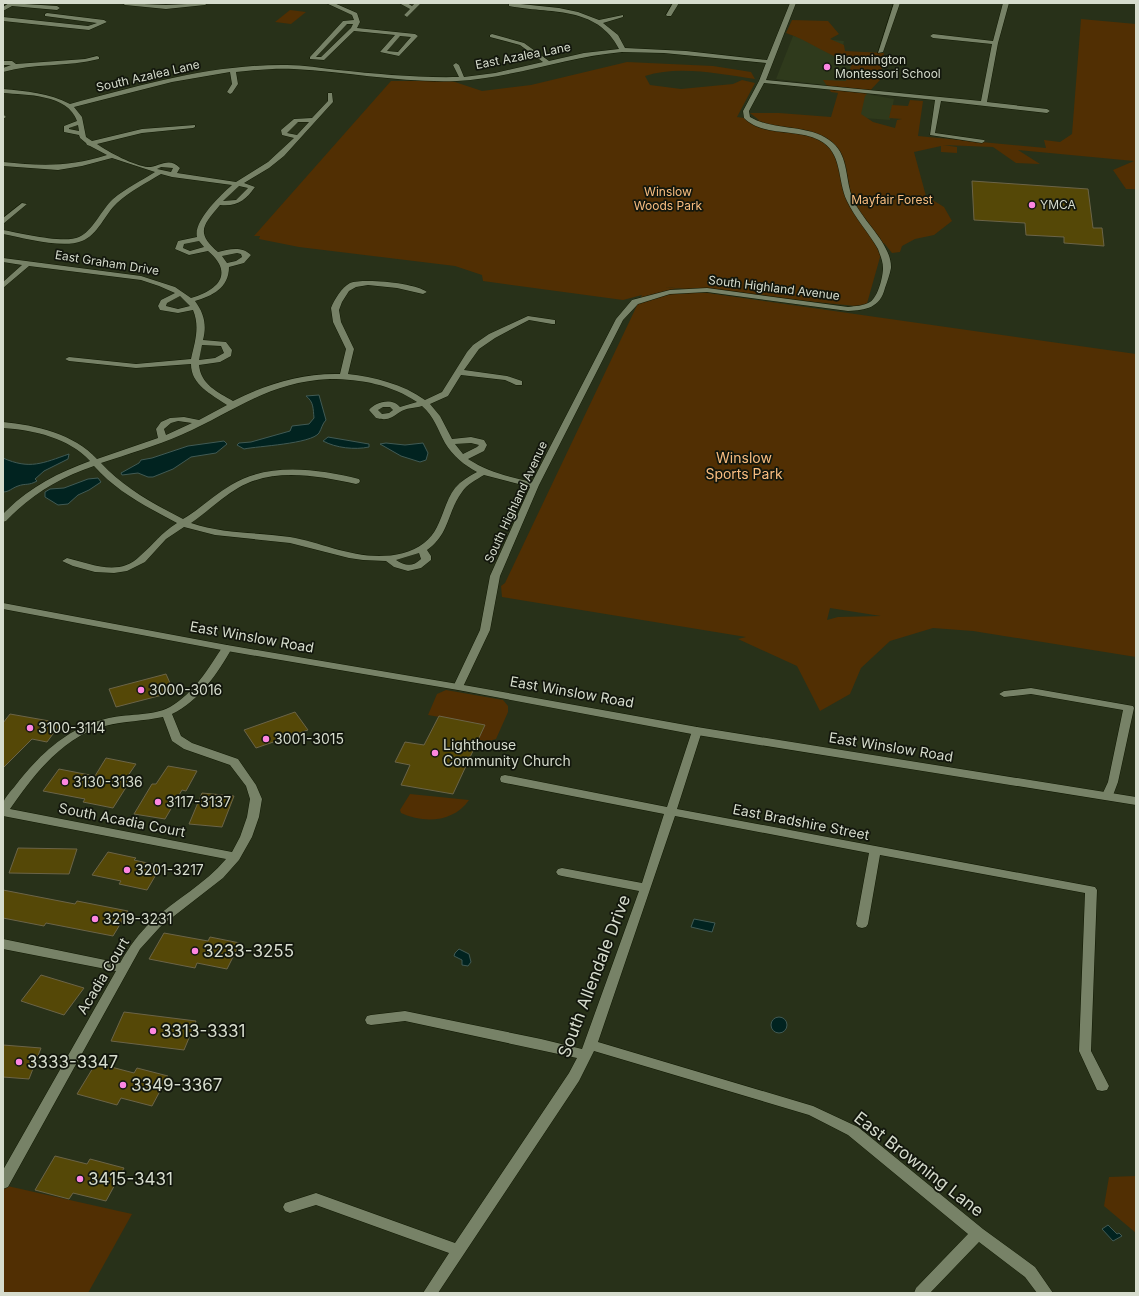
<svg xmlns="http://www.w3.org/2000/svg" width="1139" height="1296" font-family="Inter,sans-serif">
	<rect width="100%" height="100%" fill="#283119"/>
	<path fill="#2f3a1c" d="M793,36L844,41L842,52L860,54L866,94L894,99L890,120L863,118L857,111V89L776,79Z"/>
	<g fill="#512f03" fill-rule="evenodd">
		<path d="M290,10L306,12L291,24L275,22Z"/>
		<path d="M1081,19L1136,24V189H1126L1113,170L1134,161L1018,150L1040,164L1016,163L993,147L943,145L957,147V153L941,152V146L914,152L926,196L944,207L952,221L934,235L915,239L902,246L900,252L892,253L884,243L866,307L665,287L1136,354V657L973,631L933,628L890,641L861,668L850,694L820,711L797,666L738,639L746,637L502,597L501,586L505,583L642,295L623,300L483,281L482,275L455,266L299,247L259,239L260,236H254L391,81H452L482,91L531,85L627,62L713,66L751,72L755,79C720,74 679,65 645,76L650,85L681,89L733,84L742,80L755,83L737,117L759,120L750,113H779L831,117L838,93L831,92L823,80L846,81L852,63C828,56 810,41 786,33L792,20L828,21L839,34L830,39L844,45L845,51L884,53L880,80L865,96L861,114L873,122L895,128L897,120L902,119L889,118L892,105L908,106L910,100L923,101L918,136L1046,148L1044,140L1060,142L1072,134ZM830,608L881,616L838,617L827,620Z"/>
		<path d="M446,690L503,700L508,706V712L496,739L489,741L478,740L484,725L428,715L437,694Z"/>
		<path d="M410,794L469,800C454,822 424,824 401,813L400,810Z"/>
		<path d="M1136,1176V1233L1104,1206L1109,1177Z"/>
		<path d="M3,1185L132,1214L88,1293H3Z"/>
	</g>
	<g fill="#012320" stroke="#415a54">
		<path d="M319,395L326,420C322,424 322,428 319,433C311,444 258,446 244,449L237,445L239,443L251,442L290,431L292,426L309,424L314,418C313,409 314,402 306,396Z"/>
		<path d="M328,437L369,444V447C355,450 336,448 323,441Z"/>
		<path d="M224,441L227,444L216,453L191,457L173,469L153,477H148L138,473L122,475L121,473L139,463L141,460L152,458L188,446Z"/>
		<path d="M386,443L405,445L423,443L428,453L426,460L420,462L401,456L380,444Z"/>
		<path d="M69,454L68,459L44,471L35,479L37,481C28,486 26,483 18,486C12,488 9,492 3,492V458C30,470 43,463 69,454Z"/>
		<path d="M98,478L101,482L89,490L78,495L68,504L58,505L45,497V492L50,489L64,488L88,479Z"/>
		<path d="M694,919L715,923L712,932L691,927Z"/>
		<path d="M459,949L469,954L471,962L468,966L462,965V960L454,956L455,953Z"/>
		<circle cx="779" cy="1025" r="8"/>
		<path d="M1108,1225L1117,1234L1119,1233L1122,1236L1113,1241L1102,1229Z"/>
	</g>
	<g fill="#554807" stroke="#6b6448">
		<path d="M972,181L1088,189L1093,228H1102L1104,246L1064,243V237L1026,235L1025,223L974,220Z"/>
		<path d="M166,674L174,692L116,707L109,689Z"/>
		<path d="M295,712L308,730L256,748L244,730Z"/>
		<path d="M10,714L61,723L47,742L32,739L3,768V723Z"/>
		<path d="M439,716L485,725L453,794L401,785L410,765L395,762L405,742L424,745Z"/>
		<path d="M106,758L136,764L125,780L130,781L113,808L83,802L85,799L43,791L59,769L95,776Z"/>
		<path d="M168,766L197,771L186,791L182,790L165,819L134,814L152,784H156Z"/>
		<path d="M202,793L234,796L222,827L189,824Z"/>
		<path d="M18,848L77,849L69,874L9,873Z"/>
		<path d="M108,852L136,858L134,860L161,866L147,890L119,884L121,881L92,875Z"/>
		<path d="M3,890L75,904L77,901L128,911L113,936L46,923L44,926L3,918Z"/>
		<path d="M164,933L208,941L210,937L240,943L227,969L197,963L195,968L149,959Z"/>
		<path d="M41,975L84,988L64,1015L21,1001Z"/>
		<path d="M124,1012L196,1021L184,1050L111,1041Z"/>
		<path d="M3,1045L41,1048L29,1079L3,1077Z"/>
		<path d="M96,1063L134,1073L137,1068L168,1076L152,1106L121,1098L117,1105L77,1094Z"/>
		<path d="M55,1156L87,1164L90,1159L124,1168L106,1201L73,1193L69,1199L35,1190Z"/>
	</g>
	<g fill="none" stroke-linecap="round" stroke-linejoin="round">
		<g stroke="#111903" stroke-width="1">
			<g id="minor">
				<path d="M9,3L57,6L60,8L57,10L12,6L3,11V7Z"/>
				<path d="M122,3L166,5L208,3L205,5L166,9L125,5Z"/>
				<path d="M326,3H334L357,13L360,22L357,28L415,34L418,36L399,56L380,52L395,35L354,31L324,60L310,59V57L343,21L354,20L352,15ZM347,24H353L351,28L321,57H316ZM400,36L411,37L398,52L387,51Z"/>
				<path d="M399,3H407L412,6L415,3H421L407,17L404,15L410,9Z"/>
				<path d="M511,3L559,8L578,12L599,20L623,15V17L603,23L618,35L625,48L686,51L767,60L790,3H796L766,80L981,101L992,44L933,38L930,36L933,34L993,41L1003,3H1009L998,43L987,102L1047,109L1050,111L1047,113L941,101L935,133L984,140L985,141L982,143L930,135L935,100L764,83L749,111L750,117C775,132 810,123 833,143C849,157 845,181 853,199C862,221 892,244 891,268C890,274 887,282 885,288C880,308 866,310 848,311L707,292L670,294L638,304L623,320L539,485L500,576L490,630L462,689H454L453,687L480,630L490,576L530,487L484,475C476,480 467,484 462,492C447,512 450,534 427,550L431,556V560L421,568L408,571L394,567L386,561L363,560L349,558L290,543L215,535L184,527L166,539L145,562L127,571L114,573L95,572L73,566L62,561L67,558C92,564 119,577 140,556C155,543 160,534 177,523C147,507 117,492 94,466C59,478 32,494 6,521L3,522V514C28,488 57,473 90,461C69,438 34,430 3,428V422C36,425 74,434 97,459L158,438L156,429L161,422L170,418L184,417L199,420L227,405C211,394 191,385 191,364L136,368L69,361L65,359L69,357L136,364L191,359C195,341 200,327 193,310L178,313L160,310L158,306L161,300L175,293L159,286L141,280L29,266L3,288V282L22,265L3,262V258L141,276L175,287L191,298C219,290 234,273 208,251L189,255L175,249L178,241L197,237C193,221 221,195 232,185L172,177L161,174C146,183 130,191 117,203C105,214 98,235 82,241C63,249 24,238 3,234V230C20,233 64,244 79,237C92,232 102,209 113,199C126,188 141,181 155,172L112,158L82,166L58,170L3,166V162C41,166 70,167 107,155L90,146L87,145L86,143L80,138L79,135L64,132V126L77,121C68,94 26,95 3,93V89C26,91 49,93 70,104C141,85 213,64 287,65C304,65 321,68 338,70C378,74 418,78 459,77L453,65L456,63L459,65L464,77L495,73L543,62L520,45L490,37V35L492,34L524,43L549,61L584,53L619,49C597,5 549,14 509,6V4ZM622,52L664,53L766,63L759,81L743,111L744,118C763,137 796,128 819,140C843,152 837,180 847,201C855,218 869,233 878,249C880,255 883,261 883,268C883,277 878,297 870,302C864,306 855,306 848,307L707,288L670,290L632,300L616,319L532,482C509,477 488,472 468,459L484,451L487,445L484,440L471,437L452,439L440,416L430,404L448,396L461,375L505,380L516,385H522V381L507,376L464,370L479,349L495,338L529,320L552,324H555V320L528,316L489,334L473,345L467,352L442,392L425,400C403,384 374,377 348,374L354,349L341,322L339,310L342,302L349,291L356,287L368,285L397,288L423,294L427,292C416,283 364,278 350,283C342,287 334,300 331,308L333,322L346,349L340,374C301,373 267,384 233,401C218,392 201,385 199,365L220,362L231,356L232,350L226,342L203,340C207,325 204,313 195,301C212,296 229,288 229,267L244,263L251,255C242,246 229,249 218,252C196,233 202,226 220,205C237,207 246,200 255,187L244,183L269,168L284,156L333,102L332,93H328V101L312,118L294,119L281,130L282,135L294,138L268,162L236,182L177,173L180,168C169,156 159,167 148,167C135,166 108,152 97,144L142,133L193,128L195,127V125L142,129L92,141L86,137L82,117L74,107L172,82L230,72L232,84L227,92L230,94L232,93L238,84L236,72C255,70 275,68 294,69C349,72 402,83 457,81C513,78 566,57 622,52ZM298,122H309L297,135L287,133ZM78,125L79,131L69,129V128ZM161,167L173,168L171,172L157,169ZM239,186L248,188L236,200L223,201ZM199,241L204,247L190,251L183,248L184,244ZM237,253L241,254L242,257L236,261L227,263L222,256ZM180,296L190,306L178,309L166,306L167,303ZM202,345L221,346L224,353L215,358L199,360ZM330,379C361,379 392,385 417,402L400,407C392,397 375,402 369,410L376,418C388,421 391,418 400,412C405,408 416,408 422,406C434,416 438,430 445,443C453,456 464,465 477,472C469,476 461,481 455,488C442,505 442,530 424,543C411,553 395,556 379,556C348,556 319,542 290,537C256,532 223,534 191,523C207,512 221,498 238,488C274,467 318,476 356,484L359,483L360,481L359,479C318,469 268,462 231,485C214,495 200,509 183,519C154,504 124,488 101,463C128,454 156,446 181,435C236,411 267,382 330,379ZM383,407H390L393,410L389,413L382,414L378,410ZM178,421L192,423L166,435L164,429L171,423ZM471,443L479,445L477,447L463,454L455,444ZM419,553L421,559C413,567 405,566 396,560Z"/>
				<path d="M673,3H679L671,16H667L666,15Z"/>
				<path d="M894,3H900L883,52L878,53Z"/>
				<path d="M47,13L104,20L107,22L89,30L3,21V17L88,26L97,23L45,16V14Z"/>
				<path d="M97,56L99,57V59C68,67 34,63 3,72V68L11,65H3V61H12L16,64L85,59Z"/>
				<path d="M3,114L6,117L3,119Z"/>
				<path d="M22,203L27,204L3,224V218Z"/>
				<path d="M227,645L232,648C218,673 199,701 172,714L181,736L192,743L238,759L256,785L262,799L259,817L252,837L239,860L223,878L160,927L140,949L8,1187L3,1189V1170L116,971L3,949V939L120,963C129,947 139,933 152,921C176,899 205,884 226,859L3,816C3,812 2,807 3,804C4,798 11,791 15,786C38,756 67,728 105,719C126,713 151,717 170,707C194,693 209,668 223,646ZM163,717L172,741L184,749L230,765L246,786L250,799L247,817L240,837L232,852L10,809C33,776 63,736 105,726C124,721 144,721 163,717Z"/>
				<path d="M1031,688L1133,706L1134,708L1118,782L1112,798H1104L1102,795L1108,782L1123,710L1031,694L1004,697L999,694L1004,691Z"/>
				<path d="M697,727L702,731L677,809L1095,887L1097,890L1091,1051L1109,1086L1107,1090L1102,1091L1097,1090L1079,1051L1085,893L880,855L868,924L866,927L862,928L858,927L856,924L869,853L675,816L598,1042L813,1106L858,1127L983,1229L1035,1267L1053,1293H1037L1025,1277L979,1242L930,1293H914L916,1288L968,1234L848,1135L809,1115L594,1051L579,1081L438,1293H423L449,1253L316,1205L290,1213L285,1211L283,1207L285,1203L316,1193L455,1243L569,1073L577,1058L405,1021L371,1025L367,1024L365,1020L367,1016L371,1015L405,1011L541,1039L582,1049L639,891L562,876L558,875L556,872L558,869L562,868L642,883L664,814L505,783L501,782L500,779L501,776L505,775L667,807L692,731Z"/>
			</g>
		</g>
		<g stroke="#111903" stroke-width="1">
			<path id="secondary" d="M3,603L227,645L458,684L697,727L1136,797V805L697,735L458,690L227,651L3,609Z"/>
		</g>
		<use href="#minor" fill="#778267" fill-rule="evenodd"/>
		<use href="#secondary" fill="#778267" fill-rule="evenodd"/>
	</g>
	<g fill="#fd86e1" stroke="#13170d" stroke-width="1.5">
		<circle cx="827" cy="67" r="4"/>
		<circle cx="1032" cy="205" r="4"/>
		<circle cx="141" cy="690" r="4"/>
		<circle cx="30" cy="728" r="4"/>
		<circle cx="266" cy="739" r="4"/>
		<circle cx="435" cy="753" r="4"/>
		<circle cx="65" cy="782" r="4"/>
		<circle cx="158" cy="802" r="4"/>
		<circle cx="127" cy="870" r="4"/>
		<circle cx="95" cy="919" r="4"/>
		<circle cx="195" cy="951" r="4"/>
		<circle cx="153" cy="1031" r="4"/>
		<circle cx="19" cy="1062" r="4"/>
		<circle cx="123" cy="1085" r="4"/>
		<circle cx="80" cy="1179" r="4"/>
	</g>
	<g text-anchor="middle" stroke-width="3.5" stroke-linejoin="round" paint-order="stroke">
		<g font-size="12" fill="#d6dccd" stroke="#13170d">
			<text transform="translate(523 56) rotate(-11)" y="4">East Azalea Lane</text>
			<text transform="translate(148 76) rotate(-13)" y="4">South Azalea Lane</text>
			<text transform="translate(107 263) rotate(9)" y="4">East Graham Drive</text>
			<text transform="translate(774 288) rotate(7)" y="4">South Highland Avenue</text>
			<text transform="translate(516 502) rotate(-65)" y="4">South Highland Avenue</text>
		</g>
		<g font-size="12" fill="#d6dccd" stroke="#13170d" text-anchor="start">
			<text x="835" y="64">Bloomington<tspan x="835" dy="14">Montessori School</tspan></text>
			<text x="1040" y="209">YMCA</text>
		</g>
		<g font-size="12" fill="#f8bd80" stroke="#13170d">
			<text x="668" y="196">Winslow<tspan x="668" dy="14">Woods Park</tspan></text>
			<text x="892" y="204">Mayfair Forest</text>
		</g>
		<g font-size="14" fill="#f8bd80" stroke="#13170d">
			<text x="744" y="463">Winslow<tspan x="744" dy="16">Sports Park</tspan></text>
		</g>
		<g font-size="14" fill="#d6dccd" stroke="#13170d">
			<text transform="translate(252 637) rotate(10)" y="5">East Winslow Road</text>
			<text transform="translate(572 692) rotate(10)" y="5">East Winslow Road</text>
			<text transform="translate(891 747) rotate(9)" y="5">East Winslow Road</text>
			<text transform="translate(122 820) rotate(11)" y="5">South Acadia Court</text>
			<text transform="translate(801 822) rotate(11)" y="5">East Bradshire Street</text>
			<text transform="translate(103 976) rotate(-59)" y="5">Acadia Court</text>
		</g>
		<g font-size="14" fill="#d6dccd" stroke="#13170d" text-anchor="start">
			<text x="149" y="695">3000-3016</text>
			<text x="38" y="733">3100-3114</text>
			<text x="274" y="744">3001-3015</text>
			<text x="443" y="750">Lighthouse<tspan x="443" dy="16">Community Church</tspan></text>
			<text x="73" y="787">3130-3136</text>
			<text x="166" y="807">3117-3137</text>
			<text x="135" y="875">3201-3217</text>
			<text x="103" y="924">3219-3231</text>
		</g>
		<g font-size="17" fill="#d6dccd" stroke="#13170d" text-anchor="start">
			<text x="203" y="957">3233-3255</text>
			<text x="161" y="1037">3313-3331</text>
			<text x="27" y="1068">3333-3347</text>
			<text x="131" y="1091">3349-3367</text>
			<text x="88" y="1185">3415-3431</text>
		</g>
		<g font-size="17" fill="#d6dccd" stroke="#13170d">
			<text transform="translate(594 976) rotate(-69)" y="6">South Allendale Drive</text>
			<text transform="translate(919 1164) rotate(38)" y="6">East Browning Lane</text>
		</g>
	</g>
	<rect width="1139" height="1296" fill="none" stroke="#d6dccd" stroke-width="8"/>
</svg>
